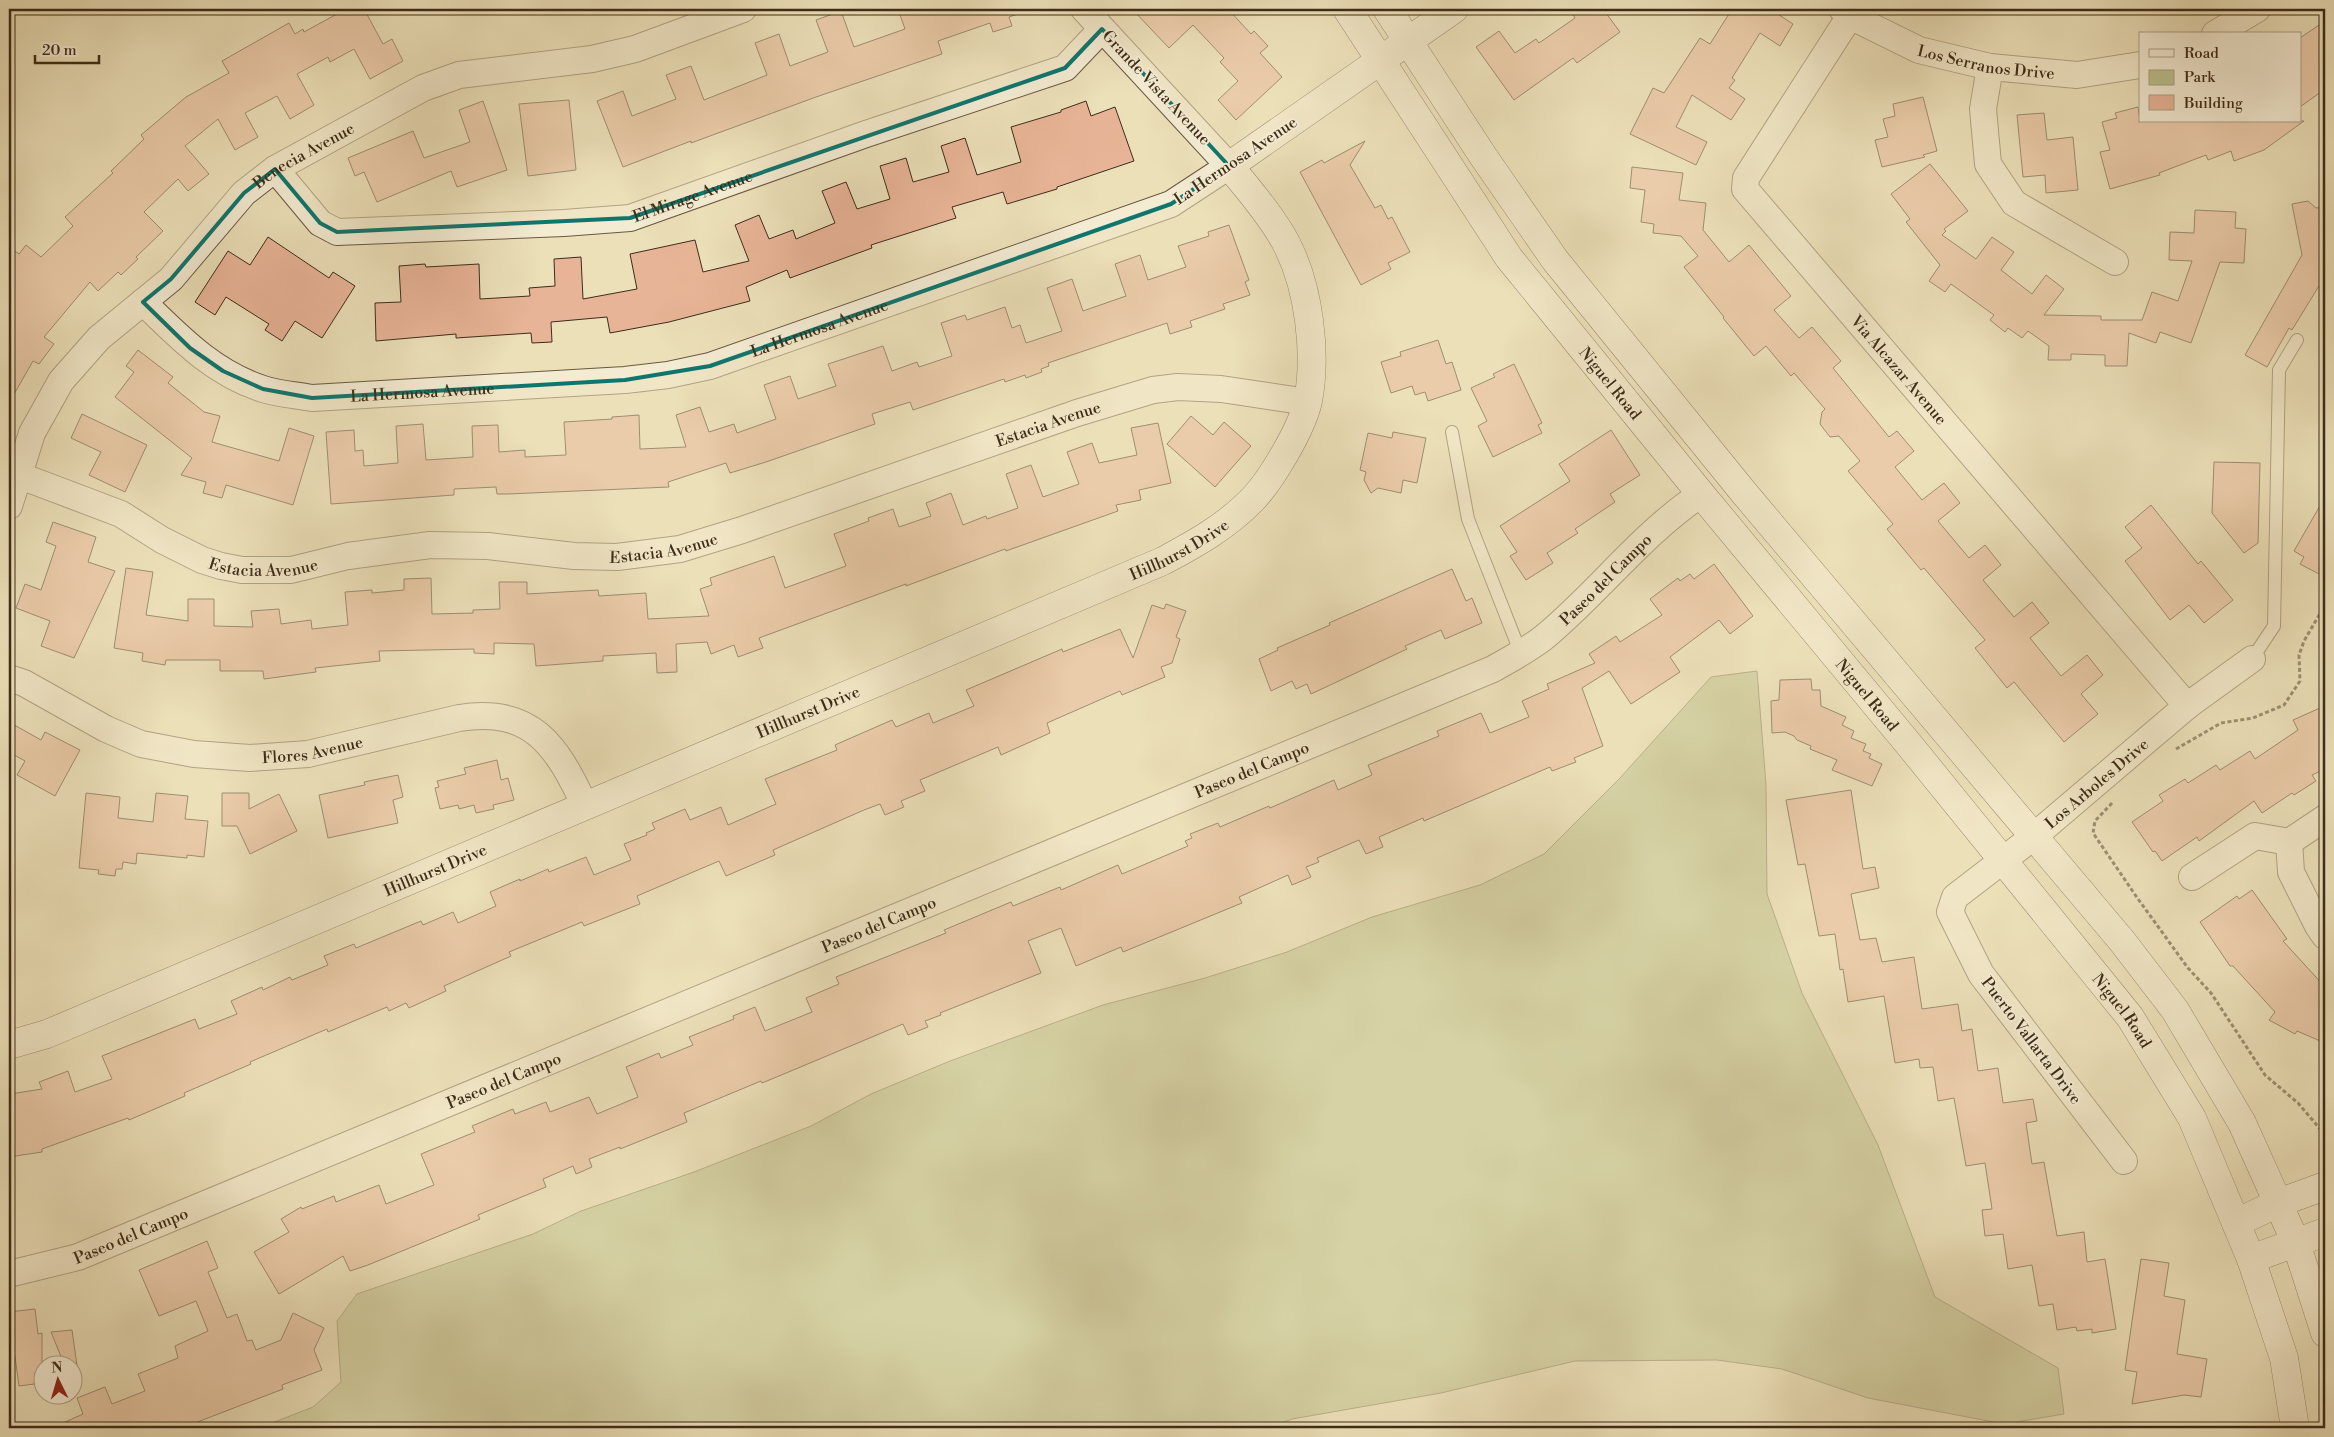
<svg xmlns="http://www.w3.org/2000/svg" width="2334" height="1437" font-family="'Libre Bodoni',serif">
	<rect width="100%" height="100%" fill="#ece0b9"/>
	<filter id="stains"><feTurbulence type="fractalNoise" baseFrequency=".004" numOctaves="4"/><feColorMatrix values="0 0 0 0 .2 0 0 0 0 .09 0 0 0 0 .02 0 0 0 .5 -.17"/></filter>
	<radialGradient id="worn" r=".72"><stop offset=".6" stop-color="#630" stop-opacity="0"/><stop offset="1" stop-color="#630" stop-opacity=".3"/></radialGradient>
	<path fill="#bbc18d" stroke="#7c7653" d="M1757,671L1766,785L1767,894L1802,993L1878,1145L1935,1297L2058,1368L2064,1414L2004,1424L1868,1398L1782,1369L1717,1360L1575,1361L1441,1393L1292,1419L1268,1428H259L313,1407L341,1382L337,1321L357,1294L533,1234L581,1211L694,1172L811,1126L871,1094L950,1061L1103,1005L1205,978L1287,952L1372,917L1480,885L1544,854L1620,778L1711,677Z"/>
	<g fill="#e8b497" stroke="#3e2c19">
		<path d="M346,9H364L383,44L392,39L403,61L370,79L354,49L330,62L328,57L297,74L314,105L290,119L277,96L245,113L258,137L235,150L218,119L185,146L209,174L188,191L178,179L144,212L163,231L136,257L138,259L121,275L118,272L98,291L90,282L44,337L54,344L39,364L33,361L9,403V247L19,254L26,245L41,257L73,226L65,217L113,173L111,171L144,139L141,135L186,97L229,73L222,61L289,23L295,34L303,29L304,32Z"/>
		<path d="M898,9H1024V12L1009,17L1012,26L993,32L990,23L938,41L942,54L816,97L691,143V141L623,167L597,101L623,91L632,116L676,99L666,75L691,66L704,100L767,75L755,43L779,34L790,66L828,52L816,20L841,11L854,47L905,29Z"/>
		<path d="M1132,9H1228L1251,34L1254,31L1268,46L1260,53L1282,77L1236,120L1218,100L1238,81L1220,62L1224,58L1193,25L1169,48Z"/>
		<path d="M1569,9H1603L1620,32L1577,63L1573,58L1514,100L1476,47L1499,31L1515,53L1536,39L1539,43L1575,18Z"/>
		<path d="M1732,9H1770L1793,24L1780,46L1760,33L1732,78L1735,80L1729,88L1745,99L1731,120L1692,95L1676,127L1707,142L1696,165L1630,134L1653,88L1664,93L1700,38L1710,44Z"/>
		<path d="M2325,21V89L2300,107V38Z"/>
		<path d="M1923,97L1937,151L1923,155L1925,157L1882,167L1875,140L1888,137L1883,119L1895,116L1893,104Z"/>
		<path d="M569,100L576,170L528,176L519,104Z"/>
		<path d="M483,101L507,170L457,187L451,171L377,202L364,172L355,176L348,158L413,131L424,158L470,142L459,110Z"/>
		<path d="M1086,101L1091,116L1115,107L1134,161L1057,187V189L1007,204L1003,192L952,207L956,218L871,245L872,248L790,278L787,270L746,287L750,301L669,322L610,333L607,317L551,322L552,342L532,343L531,333L456,338V334L376,341L375,303L401,302L399,266L425,264L426,267L479,264L480,299L530,296L529,288L555,286L554,259L581,257L583,299L637,289L630,254L695,240L703,272L749,261L735,225L759,215L769,239L793,230L796,239L835,223L822,191L846,182L857,209L890,199L880,166L906,158L913,182L949,172L941,146L965,138L977,175L1021,162L1011,127L1061,112V110Z"/>
		<path d="M2138,107L2140,121H2304L2264,150L2234,161L2231,151L2208,160L2206,155L2159,173L2160,175L2110,189L2100,152L2110,150L2102,122L2117,118L2115,113Z"/>
		<path d="M2044,113L2047,140L2073,137L2078,190L2046,193L2045,175L2023,177L2017,115Z"/>
		<path d="M1365,141L1350,165L1375,208L1381,205L1388,219L1392,217L1410,252L1388,263L1391,269L1361,285L1300,172L1322,160L1324,163Z"/>
		<path d="M1930,164L1968,211L1944,229L1946,231L1942,235L1976,259L1992,237L2014,252L2001,270L2032,294L2046,275L2064,289L2044,315L2101,316V320H2142L2152,292L2178,301L2192,261L2169,260L2170,232L2194,233L2195,210L2236,212L2235,228L2246,229L2244,263L2220,262L2191,343L2160,332L2156,343L2129,333L2127,366H2105V355L2071,354V360H2048L2049,346L2028,331L2022,338L2008,328L2005,332L1990,320L1994,315L1951,284L1945,292L1929,281L1940,265L1906,222L1910,219L1891,194Z"/>
		<path d="M1632,167L1683,173L1679,200L1706,203L1703,230L1729,262L1749,245L1791,296L1774,310L1799,338L1812,327L1841,361L1833,368L1889,437L1897,431L1914,451L1895,467L1922,500L1944,483L1960,503L1938,521L1969,558L1985,545L2001,565L1983,580L2014,617L2032,602L2049,623L2030,638L2061,676L2087,655L2103,675L2081,694L2098,714L2064,742L2014,682L2007,688L1975,648L1985,640L1924,568L1921,570L1887,529L1893,524L1848,471L1860,461L1839,436L1830,437L1820,424L1822,412L1825,409L1794,373L1791,376L1766,346L1754,356L1723,318L1724,317L1684,267L1698,256L1681,236L1653,233L1654,224L1641,222L1645,190L1630,188Z"/>
		<path d="M2308,201L2316,208L2325,207V276L2292,330L2289,328L2267,367L2245,355L2302,255L2292,204Z"/>
		<path d="M1229,225L1249,280L1245,282L1250,295L1223,304L1225,309L1190,321L1192,327L1170,334L1167,323L1048,363L1049,366L1041,369L1042,372L1026,378L1025,375L1005,382L1004,379L913,410L910,402L872,414L875,424L766,462L730,473L726,463L668,482L669,487L508,494H497L496,487L454,489V495L331,504L326,432L354,430L355,451L363,450L364,466L398,463L396,426L423,424L426,460L473,457L472,426L498,425L499,452L525,450V457L566,455L564,422L612,419V417L639,415L640,449L686,447L676,415L700,407L709,432L734,424L737,433L776,419L764,385L790,376L798,399L836,386L828,364L883,346L892,371L917,362L919,367L952,356L941,323L965,315L967,320L1005,307L1012,328L1020,325L1026,343L1062,331L1047,288L1072,279L1083,311L1126,296L1115,264L1140,255L1148,280L1186,267L1178,246L1209,236L1208,232Z"/>
		<path d="M268,237L329,278L333,272L355,286L322,338L295,321L282,341L265,330L269,324L226,297L215,315L195,302L228,251L250,265Z"/>
		<path d="M1438,340L1446,364L1452,362L1461,390L1428,401L1425,392L1415,395L1412,386L1391,393L1381,362L1401,356L1400,352Z"/>
		<path d="M138,350L173,377L168,383L204,412L220,416L212,442L279,461L289,428L314,436L293,505L226,485L222,498L203,493L206,482L181,475L192,458L115,397L134,372L126,366Z"/>
		<path d="M1514,364L1542,423L1538,425L1542,433L1493,457L1478,426L1487,421L1471,388L1495,377L1493,374Z"/>
		<path d="M82,414L147,445L125,492L89,475L101,452L71,438Z"/>
		<path d="M1191,416L1213,435L1224,422L1251,446L1215,487L1167,444Z"/>
		<path d="M1158,423L1171,483L1139,490L1141,500L1116,505L1118,511L1006,551L1005,549L906,586V584L759,638L763,648L738,657L734,645L711,654L707,642L676,644L677,672L657,673L656,653L603,656V661L536,666L534,644L494,643V654L474,653V649L379,651L380,661L315,668L316,672L264,679L263,671H220V660H166L165,665L142,661L143,653L114,648L126,568L153,572L146,615L188,621V599H214V626L253,627L251,611L279,609L281,624L311,620L312,629L348,625L345,592L372,590V593L404,590V579L431,578L432,614L473,613V610L500,609L499,582H527V594L598,590L599,596L646,593L648,619L709,616L700,589L712,585L710,578L774,556L785,588L846,566L834,534L869,521L868,518L893,509L899,527L931,516L926,503L951,493L963,525L986,516L987,519L1018,508L1006,474L1031,465L1043,497L1079,484L1067,452L1092,443L1099,463L1137,455L1131,428Z"/>
		<path d="M1611,430L1640,475L1610,494L1615,502L1575,529L1578,533L1547,553L1553,563L1526,580L1510,556L1517,552L1500,526L1570,481L1559,464Z"/>
		<path d="M1393,432L1426,438L1417,483L1403,480L1401,493L1378,488L1371,493L1364,480L1366,472L1360,470L1368,433L1392,438Z"/>
		<path d="M2214,462L2260,463L2258,543L2244,553L2212,513Z"/>
		<path d="M2325,497V562L2319,574L2300,564L2304,557L2294,551Z"/>
		<path d="M2151,505L2198,564L2201,561L2233,600L2204,623L2189,605L2170,620L2125,561L2142,548L2125,527Z"/>
		<path d="M53,522L96,537L88,562L115,571L74,658L41,646L50,621L16,608L25,584L41,590L56,546L46,542Z"/>
		<path d="M1714,564L1753,616L1730,634L1719,620L1670,657L1680,672L1631,704L1609,671L1582,688L1603,746L1574,758L1576,762L1552,771L1550,767L1424,821L1423,818L1379,837L1383,847L1366,854L1359,840L1317,858L1319,862L1306,867L1311,877L1292,885L1288,875L1239,897L1242,903L1123,952L1121,947L1076,966L1061,928L1028,941L1041,973L940,1013L941,1015L925,1021L928,1027L908,1035L903,1024L779,1076L762,1083L761,1081L684,1113L687,1122L620,1149V1147L589,1159L592,1167L576,1174L573,1166L543,1179L546,1187L478,1215L480,1219L368,1265L350,1271L343,1256L279,1294L254,1252L289,1232L281,1219L301,1207L302,1209L334,1196L336,1202L379,1185L386,1204L434,1185L421,1154L475,1132L472,1126L513,1109L515,1114L546,1102L550,1112L589,1097L597,1114L638,1097L626,1067L659,1053L661,1058L693,1045L689,1037L734,1019L733,1016L755,1007L765,1031L812,1012L806,998L839,984L836,977L946,933L944,930L1011,902L1013,906L1060,887L1061,890L1118,865L1122,874L1188,846L1185,841L1192,838L1190,834L1218,823L1220,827L1269,806L1270,808L1334,780L1338,790L1372,775L1368,765L1439,736L1437,731L1481,713L1490,733L1529,717L1522,701L1549,689L1547,684L1595,663L1589,654L1616,636L1620,642L1662,615L1650,599L1678,578L1680,581L1690,574L1694,579Z"/>
		<path d="M1452,569L1466,601L1472,598L1482,623L1445,639L1441,630L1405,646L1407,649L1311,694L1307,684L1296,689L1292,681L1271,691L1259,659L1278,650L1277,648L1330,625L1329,623Z"/>
		<path d="M1166,604L1186,611L1176,637L1180,639L1172,663L1161,667L1165,677L1122,695L1120,691L1047,723L1050,733L1001,755L998,747L920,780L925,791L901,801L904,807L885,815L880,804L864,810L773,850L775,855L726,876L719,861L637,896L640,904L584,926L582,922L509,952L511,956L444,986L446,991L409,1008L406,1003L389,1011L387,1007L328,1032L327,1029L250,1062L251,1064L184,1093L185,1096L129,1120L128,1118L42,1149V1152L9,1157V1116H13L10,1094L42,1089L39,1082L68,1071L75,1092L112,1079L102,1056L195,1019L199,1029L237,1014L231,1001L262,987L263,990L290,977L292,980L328,965L324,956L354,944L356,948L421,921L423,925L453,912L458,923L496,906L490,892L520,879V881L548,869L549,872L586,857L594,875L631,860L624,844L647,835L646,833L655,829L652,823L685,809L690,820L721,807L728,825L776,804L765,779L837,750L835,745L892,720L896,727L929,713L933,723L974,706L966,690L1062,649L1063,652L1120,629L1133,658L1152,605L1164,609Z"/>
		<path d="M1811,679L1812,690H1820L1821,706L1846,717L1842,725L1854,731L1851,738L1866,744L1863,751L1871,754L1869,758L1882,764L1872,786L1832,770L1837,760L1810,749L1811,746L1797,740L1794,736L1785,732L1772,733L1771,701L1779,700L1780,680Z"/>
		<path d="M2320,708L2325,720V769L2312,775L2316,781L2294,795L2292,793L2262,813L2254,801L2199,841L2197,837L2162,861L2155,851L2153,852L2132,822L2163,801L2159,795L2185,779L2188,783L2216,765L2220,770L2250,751L2255,759L2298,730L2293,720Z"/>
		<path d="M9,722L41,740L45,732L80,750L55,796L17,775L25,761L9,752Z"/>
		<path d="M497,760L501,780L508,778L514,800L493,805L494,809L476,813L474,805L459,809L458,805L440,809L435,788L439,787L437,781L466,774L464,768Z"/>
		<path d="M398,775L403,797L393,800L398,823L328,838L319,795L365,785L364,782Z"/>
		<path d="M1851,790L1863,869L1875,867L1879,888L1851,894L1860,940L1876,938L1882,962L1914,957L1922,1009L1958,1004L1962,1031L1972,1029L1978,1071L1998,1068L2003,1103L2033,1099L2037,1121L2026,1123L2032,1164L2044,1162L2057,1236L2084,1232L2087,1262L2105,1259L2116,1329L2092,1333V1329L2077,1331L2076,1327L2057,1330L2053,1304L2039,1306L2032,1265L2008,1269L2003,1234L1985,1236L1982,1210L1992,1209L1985,1163L1966,1166L1954,1098L1938,1101L1933,1067L1920,1068L1919,1059L1895,1063L1884,996L1848,1002L1843,969L1840,970L1835,934L1819,936L1805,864L1798,865L1786,800Z"/>
		<path d="M86,793L120,797L118,818L153,822L156,793L188,796L185,819L208,821L204,857L187,855V858L137,853L136,864L123,862L122,869H116L115,876L98,874L99,870L79,868Z"/>
		<path d="M222,793H249V809L279,794L297,831L250,854L237,826H222Z"/>
		<path d="M2252,890L2287,939L2283,941L2325,987V1043L2297,1031L2295,1034L2269,1020L2275,1012L2233,966H2230L2200,922L2237,896L2239,899Z"/>
		<path d="M207,1241L218,1268L208,1272L227,1318L237,1314L247,1341L252,1340L256,1350L281,1340L293,1313L324,1328L314,1350L322,1370L282,1385L283,1389L182,1428H52L83,1414L77,1398L105,1387L112,1404L145,1391L138,1374L178,1358L175,1346L208,1331L196,1301L159,1316L139,1270Z"/>
		<path d="M2141,1259L2169,1263L2164,1296L2185,1300L2177,1354L2207,1359L2201,1397L2184,1395L2132,1404L2137,1372L2125,1370Z"/>
		<path d="M35,1309L38,1334L42,1333V1383L19,1386L9,1312Z"/>
		<path d="M72,1330L80,1387L73,1389L72,1364H64L51,1332Z"/>
	</g>
	<g fill="none" stroke-linecap="round" stroke-linejoin="round">
		<g stroke="#6a5941" stroke-width="14">
			<g id="lane">
				<path d="M1452,432L1468,519L1521,654"/>
				<path d="M2252,659L2274,626L2279,370L2297,340"/>
			</g>
		</g>
		<g stroke="#6a5941" stroke-width="28">
			<g id="street">
				<path id="s1" d="M1842,9L1850,16L1919,50L1990,67L2077,75L2140,65"/>
				<path id="s2" d="M1850,16L1746,178L1745,189L2187,706"/>
				<path d="M2215,34L2257,9"/>
				<path d="M1990,67L1983,109L1988,164L2014,203L2115,262"/>
				<path id="s3" d="M275,169L320,223L337,232L564,223L630,218L866,134L1065,68L1102,29"/>
				<path id="s4" d="M143,302C179,337 213,373 263,389C278,394 296,395 312,398L625,380L668,375L710,366L1171,204L1229,166L1084,9"/>
				<path id="s5" d="M18,475L121,514L162,540L202,560L221,566L242,570H291L348,556L430,545L488,546L574,556L617,557L680,549L742,530L1077,413L1153,390L1178,387L1221,389L1308,402"/>
				<path id="s6" d="M9,506L32,433L61,381L99,338L171,279L244,193L275,169L423,88L459,75L592,59L635,49L743,9"/>
				<path id="s7" d="M9,678L24,683L106,729L141,744L194,754L250,758L308,754L459,718C532,706 557,746 585,806"/>
				<path d="M2289,842L2291,872L2318,926L2325,936"/>
				<path d="M2192,877L2255,836L2289,842L2325,818"/>
				<path id="s8" d="M2124,1161L1981,974L1950,912L1955,897L2033,837L2187,706L2252,659"/>
				<path id="s9" d="M9,1274L78,1257L1493,669C1512,658 1532,648 1548,634C1601,589 1643,533 1701,494"/>
			</g>
		</g>
		<g stroke="#3e2c19" stroke-width="29">
			<g id="secondary">
				<path id="s10" d="M1347,9L1509,258L1701,494L1911,747L2130,1017L2192,1118L2251,1259L2284,1358L2295,1428"/>
				<path d="M1387,9L1483,156L1555,260L1745,494L2122,941L2175,1010L2242,1123L2296,1243L2325,1333"/>
				<path id="s11" d="M9,1045L47,1034L1163,561C1195,544 1227,526 1253,499C1272,479 1302,428 1308,401C1317,353 1309,288 1287,245C1275,221 1247,187 1229,166L1454,9"/>
				<path d="M2236,1223L2278,1203L2325,1186"/>
				<path d="M2251,1259L2325,1232"/>
			</g>
		</g>
		<g stroke="#3e2c19" stroke-width="3" stroke-dasharray="4 2.5" stroke-linecap="butt">
			<path d="M2176,749L2221,723L2253,718L2284,705L2300,681L2299,655L2304,641L2325,605"/>
			<path d="M2112,803L2095,821L2093,833L2138,899L2188,968L2211,993L2265,1075L2298,1103L2321,1130"/>
		</g>
		<use href="#lane" stroke="#f3ebd2" stroke-width="12"/>
		<use href="#street" stroke="#f3ebd2" stroke-width="26"/>
		<use href="#secondary" stroke="#f3ebd2" stroke-width="28"/>
	</g>
	<path d="M0 0H2334V1437H0ZM1102,29L1229,166L1171,204L710,366L625,380L312,398L263,389L223,371L190,348L143,302L171,279L244,193L275,169L320,223L337,232L630,218L1065,68Z" fill="#ece0b9" fill-opacity=".55" fill-rule="evenodd"/>
	<path fill="none" stroke="#0f766e" stroke-width="4" stroke-linejoin="round" d="M1102,29L1229,166L1171,204L710,366L625,380L312,398L263,389L223,371L190,348L143,302L171,279L244,193L275,169L320,223L337,232L630,218L1065,68Z"/>
	<g text-anchor="middle" stroke-width="4" stroke-linejoin="round" paint-order="stroke">
		<g font-size="16" fill="#3e2c19" stroke="#f3ebd2">
			<text dy="6" stroke="none"><textPath href="#s1" startOffset="156">Los Serranos Drive</textPath></text>
			<text transform="translate(1157 87) rotate(47)" y="6">Grande Vista Avenue</text>
			<text dy="6" stroke="none"><textPath href="#s6" startOffset="470">Benecia Avenue</textPath></text>
			<text transform="translate(1235 160) rotate(-34)" y="6">La Hermosa Avenue</text>
			<text dy="6" stroke="none"><textPath href="#s3" startOffset="449">El Mirage Avenue</textPath></text>
			<text dy="6" stroke="none"><textPath href="#s4" startOffset="715">La Hermosa Avenue</textPath></text>
			<text dy="6" stroke="none"><textPath href="#s2" startOffset="441">Via Alcazar Avenue</textPath></text>
			<text dy="6" stroke="none"><textPath href="#s10" startOffset="458">Niguel Road</textPath></text>
			<text dy="6" stroke="none"><textPath href="#s4" startOffset="310">La Hermosa Avenue</textPath></text>
			<text dy="6" stroke="none"><textPath href="#s5" startOffset="1075">Estacia Avenue</textPath></text>
			<text dy="6" stroke="none"><textPath href="#s5" startOffset="670">Estacia Avenue</textPath></text>
			<text dy="6" stroke="none"><textPath href="#s11" startOffset="1271">Hillhurst Drive</textPath></text>
			<text dy="6" stroke="none"><textPath href="#s5" startOffset="266">Estacia Avenue</textPath></text>
			<text dy="6" stroke="none"><textPath href="#s9" startOffset="1748">Paseo del Campo</textPath></text>
			<text dy="6" stroke="none"><textPath href="#s10" startOffset="862">Niguel Road</textPath></text>
			<text dy="6" stroke="none"><textPath href="#s11" startOffset="866">Hillhurst Drive</textPath></text>
			<text dy="6" stroke="none"><textPath href="#s7" startOffset="321">Flores Avenue</textPath></text>
			<text dy="6" stroke="none"><textPath href="#s9" startOffset="1342">Paseo del Campo</textPath></text>
			<text dy="6" stroke="none"><textPath href="#s8" startOffset="502">Los Arboles Drive</textPath></text>
			<text dy="6" stroke="none"><textPath href="#s11" startOffset="461">Hillhurst Drive</textPath></text>
			<text dy="6" stroke="none"><textPath href="#s9" startOffset="938">Paseo del Campo</textPath></text>
			<text dy="6" stroke="none"><textPath href="#s10" startOffset="1268">Niguel Road</textPath></text>
			<text transform="translate(2032 1040) rotate(53)" y="6">Puerto Vallarta Drive</text>
			<text dy="6" stroke="none"><textPath href="#s9" startOffset="532">Paseo del Campo</textPath></text>
			<text dy="6" stroke="none"><textPath href="#s9" startOffset="128">Paseo del Campo</textPath></text>
		</g>
	</g>
	<rect width="2334" height="1437" fill="none" stroke="#ece0b9" stroke-width="30"/>
	<rect x="10" y="10" width="2314" height="1417" fill="none" stroke="#3e2c19" stroke-width="2.5"/>
	<rect x="15" y="15" width="2304" height="1407" fill="none" stroke="#3e2c19"/>
	<rect x="2139" y="32" width="162" height="90" fill="#f3ebd2" stroke="#ab9f88"/>
	<rect x="2149" y="49" width="25" height="8" fill="#f3ebd2" stroke="#ab9f88"/>
	<text x="2184" y="58" font-size="15" fill="#3e2c19">Road</text>
	<rect x="2149" y="70" width="25" height="15" fill="#bbc18d" stroke="#ab9f88"/>
	<text x="2184" y="82" font-size="15" fill="#3e2c19">Park</text>
	<rect x="2149" y="95" width="25" height="15" fill="#e8b497" stroke="#ab9f88"/>
	<text x="2184" y="108" font-size="15" fill="#3e2c19">Building</text>
	<g transform="translate(58 1380) rotate(355)"><circle r="24" fill="#f3ebd2" stroke="#ab9f88"/>
	<path d="M0-4L9 19L0 12L-9 19Z" fill="#8f2418"/>
	<text y="-8" font-size="14" font-weight="bold" text-anchor="middle" fill="#3e2c19">N</text>
	</g>
	<path d="M35 55v8h64v-8" fill="none" stroke="#3e2c19" stroke-width="2.5"/>
	<text x="42" y="55" font-size="15" fill="#3e2c19" stroke="#f3ebd2" stroke-width="4" paint-order="stroke">20 m</text>
	<rect width="100%" height="100%" filter="url(#stains)"/>
	<rect width="100%" height="100%" fill="url(#worn)"/>
</svg>
